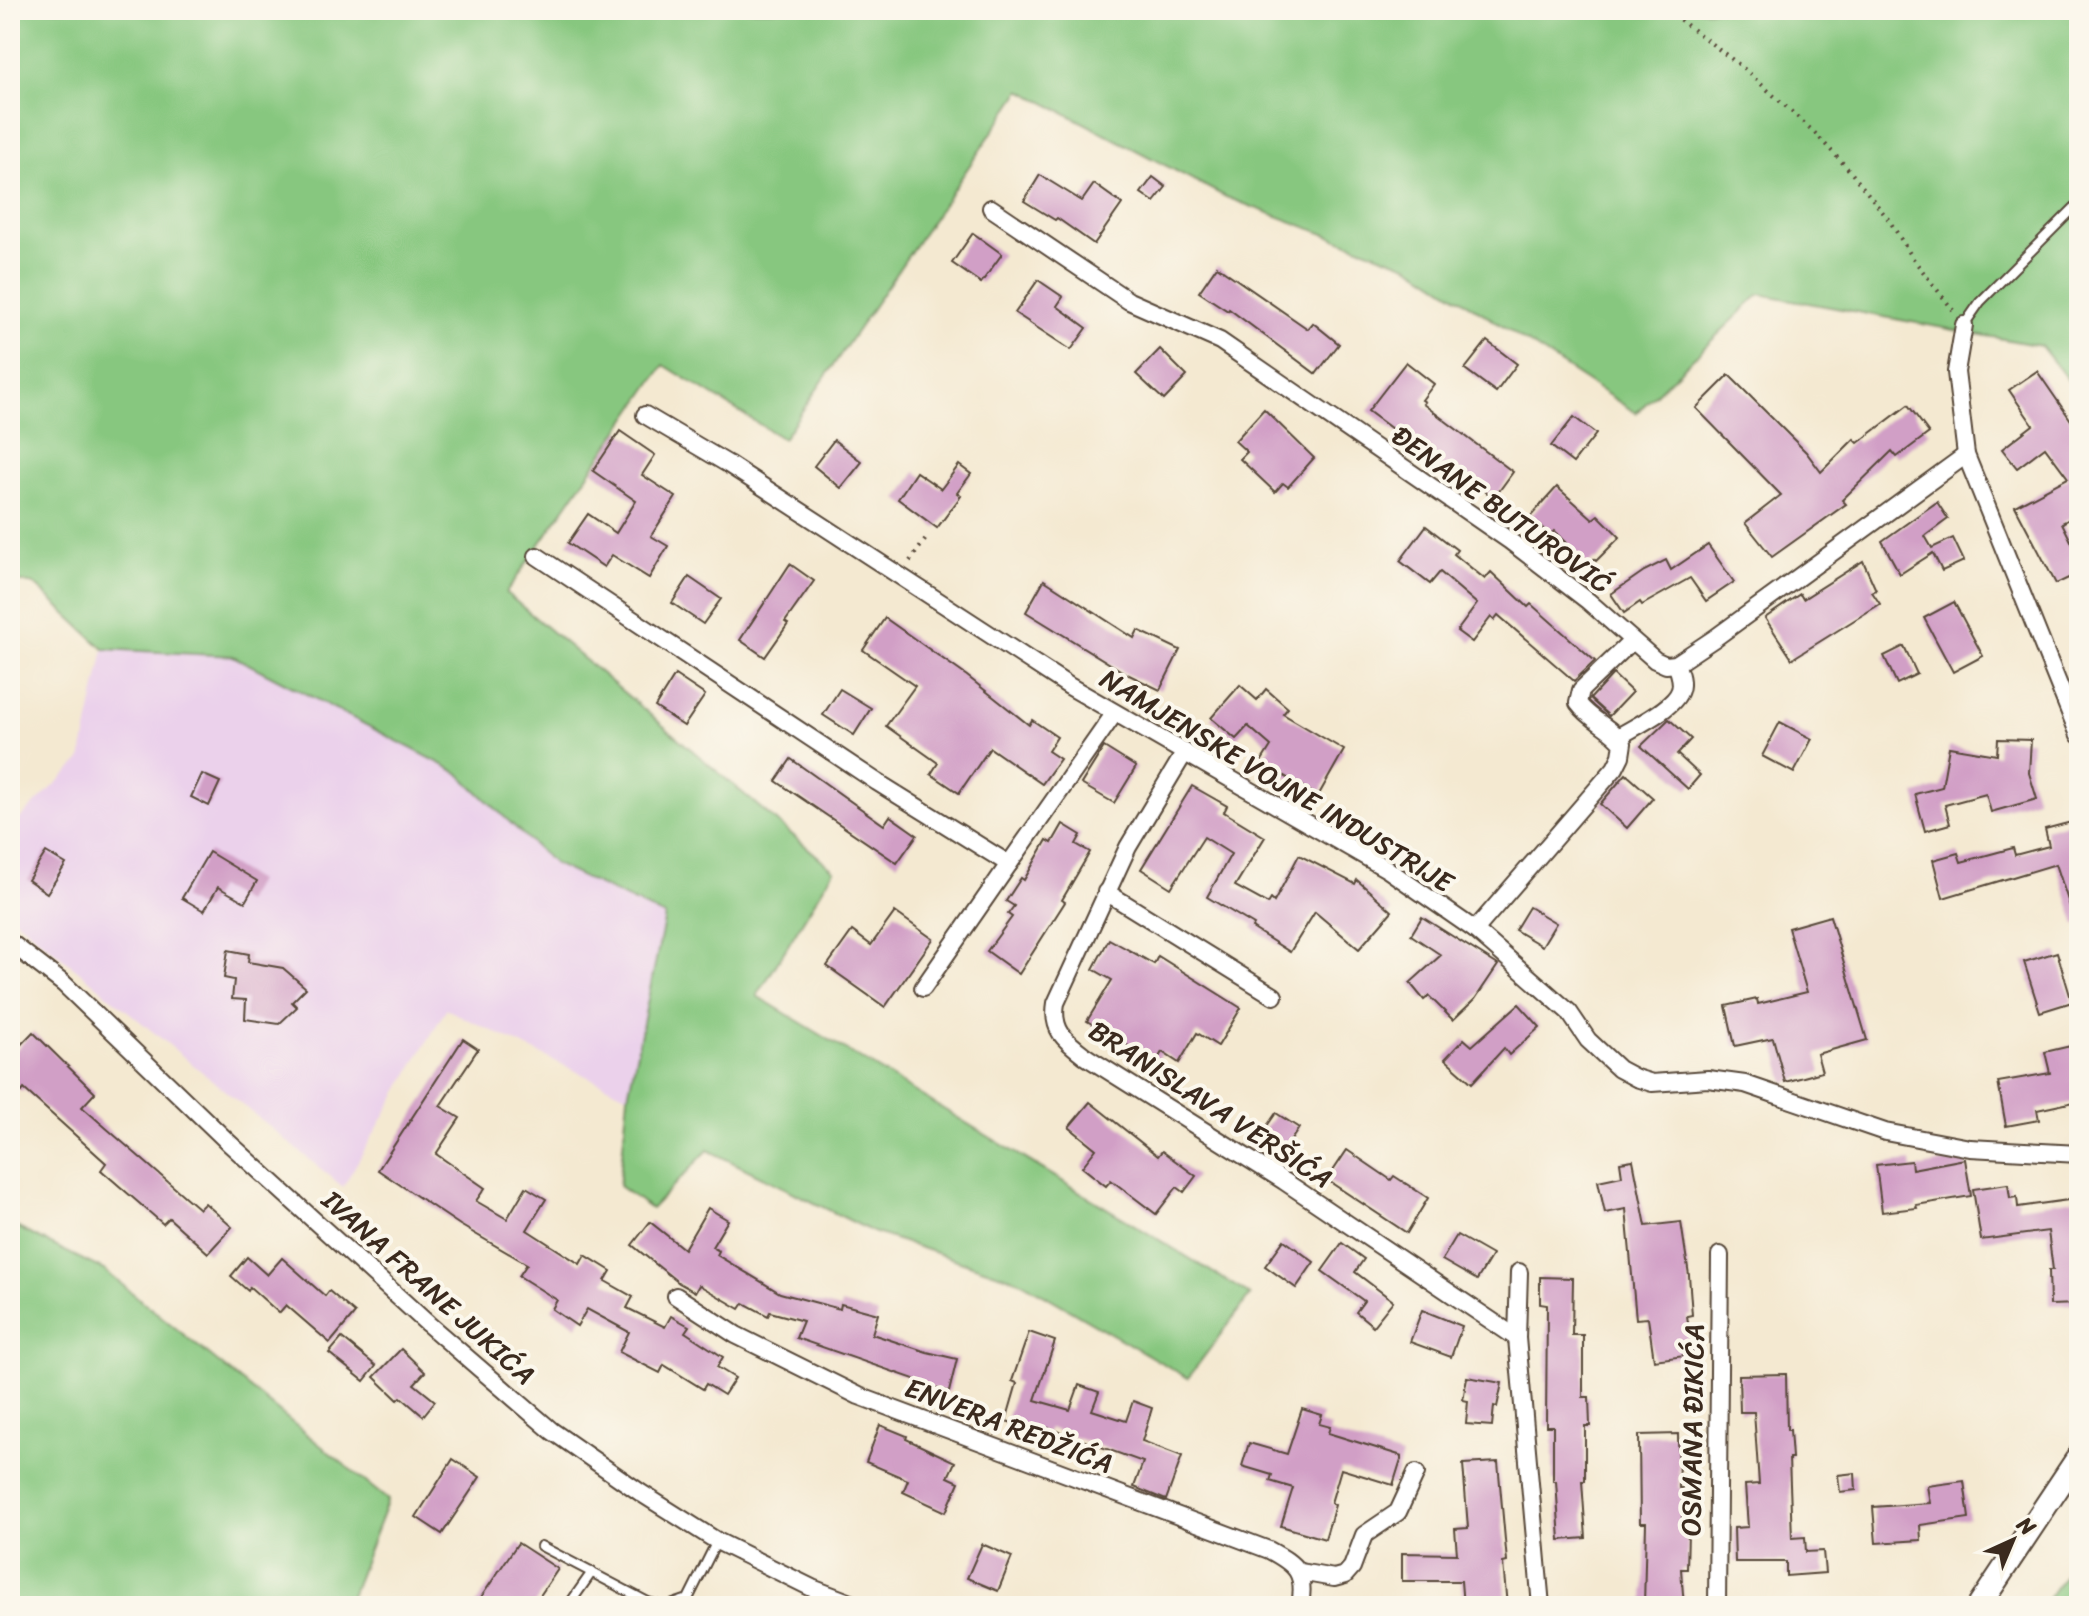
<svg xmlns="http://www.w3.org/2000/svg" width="2089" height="1616" font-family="Sriracha,sans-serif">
	<rect width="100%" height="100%" fill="#fbf7ec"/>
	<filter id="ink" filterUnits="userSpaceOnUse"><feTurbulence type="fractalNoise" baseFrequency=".0125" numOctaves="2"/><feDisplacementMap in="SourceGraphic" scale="16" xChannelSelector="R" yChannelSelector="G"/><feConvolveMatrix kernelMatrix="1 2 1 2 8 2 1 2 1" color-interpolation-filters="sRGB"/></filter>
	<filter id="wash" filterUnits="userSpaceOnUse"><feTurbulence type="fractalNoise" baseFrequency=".006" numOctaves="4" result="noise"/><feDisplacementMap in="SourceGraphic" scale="32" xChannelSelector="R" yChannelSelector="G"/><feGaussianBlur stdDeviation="1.8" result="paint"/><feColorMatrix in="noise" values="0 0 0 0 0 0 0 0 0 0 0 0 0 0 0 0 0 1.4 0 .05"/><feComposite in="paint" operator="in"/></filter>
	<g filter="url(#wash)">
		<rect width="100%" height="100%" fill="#f4e9d1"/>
		<path fill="#ebd1eb" d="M104,649L233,656L457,772L554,864L666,916L628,1096L446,1009L343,1187L10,915V828L81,760Z"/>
		<g fill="#87c77f" stroke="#61784e" stroke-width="2">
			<path d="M10,10H2079V394L2041,346L1760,294L1636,413L1410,266L1226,197L1021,90L783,439L664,365L506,593L834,870L757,996L1250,1295L1188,1378L1020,1281L873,1232L708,1150L651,1209L619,1186L628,1096L665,916L554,864L457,772L233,656L104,649L34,584L10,580Z"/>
			<path d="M10,1224L104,1270L388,1500L347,1606H10Z"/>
			<path d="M2079,1554V1606H2043Z"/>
		</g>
		<g id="blocks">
			<g fill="#d19fc6">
				<path d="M1040,175L1082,201L1094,184L1122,204L1094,244L1057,218L1055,220L1024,201Z"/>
				<path d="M1153,177L1166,187L1154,202L1141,193Z"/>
				<path d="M973,233L1002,254L981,283L952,263Z"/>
				<path d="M1217,266L1308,329L1313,323L1339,344L1316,374L1229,309L1228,311L1199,292Z"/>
				<path d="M1038,280L1063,297L1057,306L1087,328L1071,350L1015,313Z"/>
				<path d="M1487,341L1517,364L1496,392L1465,369Z"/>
				<path d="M1160,349L1187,376L1164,400L1136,374Z"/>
				<path d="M1406,362L1434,384L1422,400L1425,402L1423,404L1513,472L1494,498L1454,467L1450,472L1368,411Z"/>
				<path d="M2037,371L2079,432V514L2062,523L2079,557V573L2056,584L2015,506L2068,478L2045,447L2017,468L2002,449L2033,425L2009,390Z"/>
				<path d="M1729,375L1806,452L1821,472L1854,439L1858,443L1908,405L1929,433L1897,457L1892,451L1842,500L1846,504L1772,557L1745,523L1781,495L1696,408Z"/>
				<path d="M1264,409L1314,458L1288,487L1283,483L1275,492L1240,459L1247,452L1235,441Z"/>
				<path d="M1574,417L1596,434L1573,463L1551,446Z"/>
				<path d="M620,431L655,455L642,475L676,497L651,536L668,546L649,578L612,555L604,567L568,543L588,514L616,533L636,501L593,471Z"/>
				<path d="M834,440L862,462L841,488L814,466Z"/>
				<path d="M959,465L971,474L957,493L961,496L937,528L898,499L916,472L941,489Z"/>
				<path d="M1557,487L1593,519L1598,515L1620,537L1596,561L1594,559L1588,565L1554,531L1550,535L1530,517Z"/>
				<path d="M1937,502L1948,519L1925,536L1932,548L1953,538L1964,561L1942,571L1933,553L1900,574L1882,541Z"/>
				<path d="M1426,526L1457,550L1454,554L1485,579L1491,572L1528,607L1531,604L1595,661L1574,681L1498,615L1494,620L1491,617L1472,642L1457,631L1477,604L1440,572L1430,584L1400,561Z"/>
				<path d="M1708,545L1734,582L1706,601L1690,578L1642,605L1640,602L1624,613L1611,594L1644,571L1666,560L1671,570Z"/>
				<path d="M1863,561L1876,590L1872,592L1880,604L1792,659L1765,618L1800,594L1803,599Z"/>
				<path d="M790,564L814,581L785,622L788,624L765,657L740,640Z"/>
				<path d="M689,577L721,599L703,624L672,603Z"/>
				<path d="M1044,580L1134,638L1138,630L1180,650L1160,690L1125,673L1026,612Z"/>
				<path d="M1954,602L1983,656L1953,672L1924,618Z"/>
				<path d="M885,618L967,676L1029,725L1032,720L1057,737L1048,751L1060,759L1042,784L990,748L959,793L931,774L938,763L886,726L915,686L863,650Z"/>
				<path d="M1904,646L1917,674L1897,684L1884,656Z"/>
				<path d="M1613,674L1632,692L1609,716L1590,699Z"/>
				<path d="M675,675L705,695L684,726L655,707Z"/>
				<path d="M1240,685L1257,700L1266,689L1288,708L1283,714L1344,750L1318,796L1261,762L1271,746L1248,726L1236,739L1211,718Z"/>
				<path d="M840,689L871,708L854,735L823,715Z"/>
				<path d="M1669,719L1691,739L1677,754L1700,775L1688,789L1641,746Z"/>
				<path d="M1780,722L1812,739L1794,773L1762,756Z"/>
				<path d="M1998,739L2031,740L2029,773L2037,799L1991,812L1986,794L1945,805L1950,824L1925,831L1915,794L1942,787L1949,747L1997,755Z"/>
				<path d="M1104,747L1136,767L1114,803L1081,784Z"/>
				<path d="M791,759L884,825L890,816L917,835L897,863L776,781Z"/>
				<path d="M202,774L220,782L209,806L191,797Z"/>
				<path d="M1626,774L1653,798L1627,828L1600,804Z"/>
				<path d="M1192,786L1227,806L1224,812L1265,837L1235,886L1268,904L1271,899L1274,902L1299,855L1355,884L1357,880L1392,911L1359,949L1315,912L1290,952L1252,928L1254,925L1207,897L1231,854L1204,837L1171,888L1141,869Z"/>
				<path d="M2079,820V924L2076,925L2056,864L1943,898L1933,860L1958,853L1961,862L2013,848L2015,855L2049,846L2045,829Z"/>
				<path d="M1063,824L1081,835L1076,844L1090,852L1062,900L1065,902L1019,974L987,951L1012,917L1008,914L1014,906L1006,901L1021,878L1024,880L1047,840L1052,843Z"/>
				<path d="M46,852L66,864L47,893L28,880Z"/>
				<path d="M209,852L257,881L245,902L218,887L204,911L182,898Z"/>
				<path d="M1529,907L1556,923L1542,946L1515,930Z"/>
				<path d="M895,912L933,939L885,1007L827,966L852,931L871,945Z"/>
				<path d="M1830,916L1867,1040L1817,1054L1822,1072L1785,1082L1773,1038L1735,1046L1726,1006L1757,999L1758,1004L1807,992L1788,928Z"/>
				<path d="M1422,917L1498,965L1475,999L1453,1020L1429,996L1424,1000L1410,983L1441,955L1411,935Z"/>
				<path d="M1109,939L1154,964L1158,956L1241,1008L1218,1046L1197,1033L1179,1063L1162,1052L1154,1066L1133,1053L1135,1050L1087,1021L1112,980L1093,969Z"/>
				<path d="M228,950L249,954L248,962L283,968L306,988L292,1002L297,1007L279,1024L245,1019L246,1000L232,999L234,980L224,978Z"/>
				<path d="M2057,952L2072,1002L2040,1012L2024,962Z"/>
				<path d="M1519,1004L1540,1027L1509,1055L1504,1048L1472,1083L1445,1059L1464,1039L1472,1046Z"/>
				<path d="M33,1032L95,1093L82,1107L199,1209L205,1203L232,1227L208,1253L169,1218L163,1224L101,1170L106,1163L24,1089L22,1092L10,1081V1056Z"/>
				<path d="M463,1039L478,1049L440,1106L460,1118L436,1154L485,1188L476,1201L507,1219L526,1187L546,1199L527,1230L580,1264L585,1255L611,1271L605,1281L633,1297L627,1308L665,1327L671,1316L689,1326L685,1332L723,1357L717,1367L735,1378L724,1395L706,1384L703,1389L664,1365L660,1373L619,1352L629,1332L587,1309L577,1326L552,1309L557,1300L519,1276L527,1264L460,1225L378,1170Z"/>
				<path d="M2079,1044V1101L2037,1110L2039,1120L2006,1126L1998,1082L2050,1073L2045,1052Z"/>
				<path d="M1090,1102L1158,1156L1162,1151L1196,1176L1184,1192L1177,1187L1156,1214L1111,1180L1106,1186L1082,1167L1096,1149L1069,1127Z"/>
				<path d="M1276,1113L1299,1128L1283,1152L1260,1136Z"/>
				<path d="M1347,1150L1391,1180L1394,1176L1428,1198L1407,1233L1327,1180Z"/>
				<path d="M1965,1159L1971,1196L1916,1205L1917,1208L1882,1212L1876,1165L1911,1161L1912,1169Z"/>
				<path d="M1633,1160L1646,1226L1681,1222L1689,1275L1692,1315L1687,1316L1693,1355L1654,1360L1648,1318L1636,1319L1626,1209L1605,1213L1598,1181L1622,1176L1620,1162Z"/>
				<path d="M2008,1184L2010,1198L2017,1197L2018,1207L2076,1199L2079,1221V1304L2050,1305L2049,1270H2053L2048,1231L1981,1240L1973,1189Z"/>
				<path d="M708,1208L728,1220L712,1247L719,1251L717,1255L780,1293L840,1309L841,1304L878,1314L872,1334L927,1352L957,1359L949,1392L919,1384L920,1381L796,1338L803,1321L770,1312L768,1316L744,1303L740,1309L699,1285L695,1292L679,1283L632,1245L650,1222L684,1249Z"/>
				<path d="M1457,1235L1492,1255L1477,1280L1442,1260Z"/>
				<path d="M1284,1240L1314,1262L1296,1288L1265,1266Z"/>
				<path d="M1342,1243L1364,1259L1355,1272L1393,1301L1373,1326L1356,1312L1364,1301L1322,1271Z"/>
				<path d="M247,1257L267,1275L282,1258L325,1296L329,1291L355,1313L330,1343L286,1305L279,1313L250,1287L248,1291L231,1276Z"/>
				<path d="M1540,1277L1573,1278L1572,1335H1583V1397H1589L1590,1426H1585V1481H1582L1586,1538L1560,1540L1556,1481H1553V1426H1546L1547,1305L1540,1304Z"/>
				<path d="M1422,1310L1462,1326L1451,1357L1410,1342Z"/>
				<path d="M1029,1332L1055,1341L1035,1400L1070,1410L1079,1385L1099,1392L1092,1410L1126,1421L1133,1401L1152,1408L1142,1441L1182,1456L1166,1500L1134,1487L1143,1462L1049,1428L1047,1433L1006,1421L1017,1383L1012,1381Z"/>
				<path d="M342,1338L376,1366L364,1381L329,1353Z"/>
				<path d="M401,1349L425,1372L414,1384L435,1401L423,1416L401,1397L398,1400L374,1377Z"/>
				<path d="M1786,1374L1787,1430H1790L1792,1458H1789L1792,1538L1805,1537L1806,1552L1823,1551L1825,1573L1786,1576V1562H1735L1734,1528L1748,1527L1745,1485L1759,1484L1754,1412H1740L1739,1375Z"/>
				<path d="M1467,1377L1502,1383L1497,1407L1494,1406L1492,1426L1466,1424L1468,1401L1463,1400Z"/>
				<path d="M1302,1409L1322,1415L1319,1424L1330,1427L1328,1433L1402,1456L1393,1485L1341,1469L1331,1503L1335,1505L1325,1539L1281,1526L1293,1488L1270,1481L1272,1475L1242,1466L1249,1443L1287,1454Z"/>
				<path d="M880,1425L907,1436L906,1439L955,1462L948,1477L959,1482L946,1512L903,1492L908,1480L866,1462Z"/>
				<path d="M1678,1434L1679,1488H1682V1532H1688L1687,1569H1681L1684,1606H1644L1646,1523H1640L1639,1435Z"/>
				<path d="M453,1459L480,1477L442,1534L416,1517Z"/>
				<path d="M1498,1462L1507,1562L1503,1563L1507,1606H1463L1461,1581H1402V1553L1457,1554L1455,1529L1468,1528L1463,1464Z"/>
				<path d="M1855,1473L1856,1490L1840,1492L1838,1475Z"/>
				<path d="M1964,1481L1969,1518L1920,1525L1921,1540L1876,1543L1873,1507L1930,1503L1927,1486Z"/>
				<path d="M518,1543L558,1569L533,1606H475Z"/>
				<path d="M982,1544L1012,1557L998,1591L967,1578Z"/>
			</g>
		</g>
	</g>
	<g filter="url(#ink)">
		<use href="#blocks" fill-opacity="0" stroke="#574739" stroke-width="2"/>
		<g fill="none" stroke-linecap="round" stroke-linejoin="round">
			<g stroke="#574739" stroke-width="12">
				<g id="lane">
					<path d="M1964,325L1980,302L2079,203"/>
					<path d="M541,1546L648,1602L662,1606"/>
					<path d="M568,1606L592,1572"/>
					<path d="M668,1606L688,1599L717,1541"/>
				</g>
			</g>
			<g stroke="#574739" stroke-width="20">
				<g id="street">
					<path d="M991,208L1129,301L1220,341L1510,541L1588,601L1655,660L1666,665L1676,664L1715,638L1966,455"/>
					<path d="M1964,325L1956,372L1966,455L2079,735"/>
					<path d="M645,415L728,464L1069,686L1387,869L1475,930L1569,1012L1588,1040L1619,1069L1636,1078L1652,1083L1708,1079L1745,1084L1885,1132L1970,1148L2079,1154"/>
					<path d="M537,556L877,782L1009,864L1114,714"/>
					<path d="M1618,737C1634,727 1675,708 1680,690C1683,681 1679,672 1676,664"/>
					<path d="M1185,752L1128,847L1056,1003C1051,1032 1067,1042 1088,1058L1284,1181L1517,1338"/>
					<path d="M1106,892L1274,996"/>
					<path d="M1475,930L1615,768L1621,756L1623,743C1611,727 1590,720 1578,703L1581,690L1632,641"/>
					<path d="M10,942L64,984L229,1143L428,1324L552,1431L641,1493L717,1541L812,1588L859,1606"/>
					<path d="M923,988L1009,864"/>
					<path d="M1519,1272L1517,1338L1541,1606"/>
					<path d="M676,1296L736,1335L859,1396L1269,1550C1297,1565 1306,1573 1300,1606"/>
					<path d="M1300,1572L1334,1578L1345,1575L1352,1567L1364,1535L1398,1512L1416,1473"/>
					<path d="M1717,1606L1720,1255"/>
				</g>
			</g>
			<g stroke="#574739" stroke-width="26">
				<path id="secondary" d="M1979,1606L2079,1456"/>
			</g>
			<g stroke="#574739" stroke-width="4" stroke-dasharray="2 6" stroke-linecap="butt">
				<path d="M1667,10L1741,66L1814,132L1850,171L1889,220L1914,260L1953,310"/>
				<path d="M910,561L928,536"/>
			</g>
			<use href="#lane" stroke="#fff" stroke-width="8"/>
			<use href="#street" stroke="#fff" stroke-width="16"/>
			<use href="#secondary" stroke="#fff" stroke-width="22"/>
		</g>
	</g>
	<g text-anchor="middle" stroke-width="8" stroke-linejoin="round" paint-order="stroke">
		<g font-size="28" fill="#3b2a1e" stroke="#fbf7ec">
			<text transform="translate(1502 509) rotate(36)" y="10">ĐENANE BUTUROVIĆ</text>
			<text transform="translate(1277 780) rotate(31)" y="10">NAMJENSKE VOJNE INDUSTRIJE</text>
			<text transform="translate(1211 1104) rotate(33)" y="10">BRANISLAVA VERŠIĆA</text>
			<text transform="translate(429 1287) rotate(42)" y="10">IVANA FRANE JUKIĆA</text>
			<text transform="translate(1009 1425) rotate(21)" y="10">ENVERA REDŽIĆA</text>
			<text transform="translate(1692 1430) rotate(-89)" y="10">OSMANA ĐIKIĆA</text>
		</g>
	</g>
	<rect width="2089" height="1616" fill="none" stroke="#fbf7ec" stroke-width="40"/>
	<g transform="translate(2013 1540) rotate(44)" stroke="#fbf7ec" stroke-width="6" paint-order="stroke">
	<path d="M0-6L14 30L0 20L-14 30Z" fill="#3b2a1e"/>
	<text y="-12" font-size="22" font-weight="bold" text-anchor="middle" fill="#3b2a1e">N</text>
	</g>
</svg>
